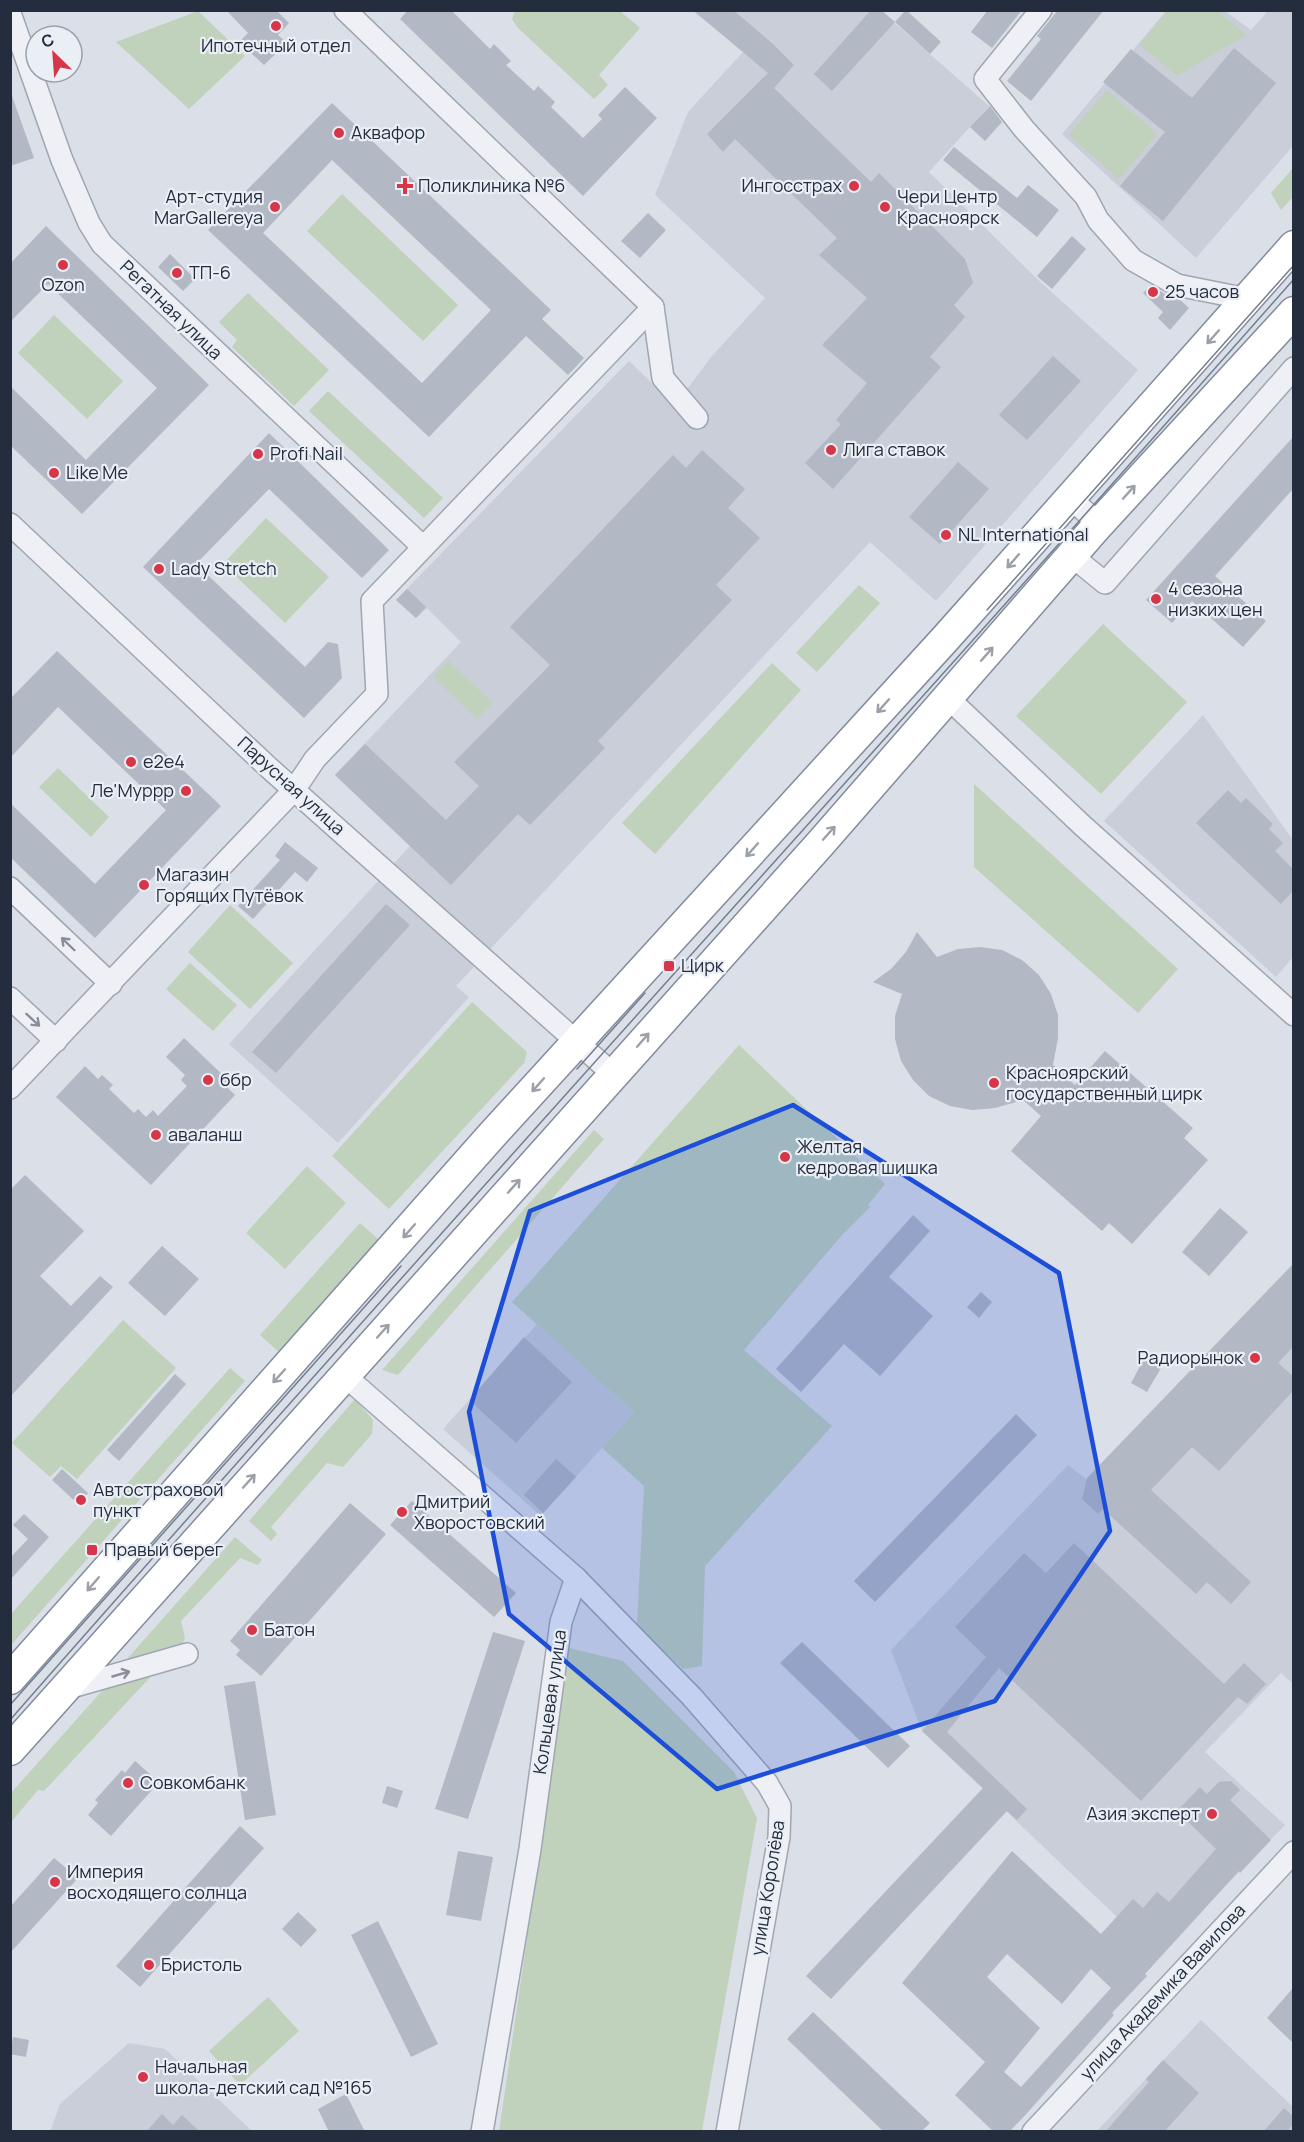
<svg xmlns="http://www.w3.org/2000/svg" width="1304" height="2142" font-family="Manrope,sans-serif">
	<rect width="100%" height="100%" fill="#dbdfe7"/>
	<g fill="#c9ced9">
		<path d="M693,11H881L989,106L929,172L1035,277L1138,370L936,601L870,542L456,986L469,997L338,1143L229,1044L410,846L335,775L461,642L427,608L416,618L396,600L629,361L675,405L712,356L765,298L655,195L688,112L743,52Z"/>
		<path d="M1166,11H1225L1251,30L1268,11H1293V146L1196,258L1062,134Z"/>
		<path d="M1203,715L1293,840V957L1276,977L1104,821Z"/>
		<path d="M1293,1292V1684L1281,1673L1205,1752L1285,1825L1224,1887L1117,1917L922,1731L891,1650L1068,1465L1104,1493Z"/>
		<path d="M537,1324L634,1412L541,1516L443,1429Z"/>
		<path d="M1201,2020L1293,2107V2131L1096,2132Z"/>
		<path d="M129,2043L165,2049L252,2131L50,2132L60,2104Z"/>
	</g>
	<g fill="#c0d1bc">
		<path d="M1168,10L1218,11L1246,35L1177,76L1140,44Z"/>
		<path d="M198,11L245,56L189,109L116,42Z"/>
		<path d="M515,11H620L640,28L599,75L608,85L594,99L517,27L512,19Z"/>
		<path d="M1107,90L1157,134L1119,179L1069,135Z"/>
		<path d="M1293,168V197L1281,210L1271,193Z"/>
		<path d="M342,194L458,305L423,341L307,231Z"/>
		<path d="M248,293L329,370L294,406L232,347L237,340L219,322Z"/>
		<path d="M54,315L123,381L87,419L18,353Z"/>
		<path d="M328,391L443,498L424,518L309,411Z"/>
		<path d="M266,518L329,577L285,623L223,564Z"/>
		<path d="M859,585L880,603L817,672L796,653Z"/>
		<path d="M1103,624L1187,702L1101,794L1016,716Z"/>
		<path d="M448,661L493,703L477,719L433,676Z"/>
		<path d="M772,663L801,690L655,854L622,823Z"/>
		<path d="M58,768L109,817L91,837L39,787Z"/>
		<path d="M974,784L1178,969L1138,1013L974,867Z"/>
		<path d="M230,905L293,963L250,1009L188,952Z"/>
		<path d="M190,963L237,1005L213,1031L166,989Z"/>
		<path d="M472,1002L527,1052L524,1063L389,1209L332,1156Z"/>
		<path d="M739,1045L885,1184L868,1205L870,1207L842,1235L744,1350L832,1426L705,1566L702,1666L683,1669L637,1625L644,1486L602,1448L634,1412L512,1302Z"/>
		<path d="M594,1130L604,1139L398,1375L382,1370Z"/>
		<path d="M307,1166L346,1203L285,1269L246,1233Z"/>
		<path d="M360,1223L379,1240L279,1352L260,1335Z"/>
		<path d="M123,1320L176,1368L77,1479L61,1466L50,1477L12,1443Z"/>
		<path d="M230,1368L245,1381L11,1645V1614Z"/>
		<path d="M355,1399L373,1420L372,1434L343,1467L327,1463L271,1527L277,1534L271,1541L249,1521Z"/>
		<path d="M235,1537L262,1560L258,1565L240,1558L181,1621L185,1638L183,1643L127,1659Z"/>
		<path d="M569,1648L623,1661L734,1772L757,1818L702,2131L499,2132Z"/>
		<path d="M155,1672L44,1791L38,1790L11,1822V1793L109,1683Z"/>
		<path d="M268,1997L299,2031L240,2085L209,2051Z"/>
	</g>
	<g fill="#b2b8c4" fill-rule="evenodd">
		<path d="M226,10H276L289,23L278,35L287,43L264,65L239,42L248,33Z"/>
		<path d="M408,10H451L490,49L494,44L511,61L506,65L534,91L538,86L555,102L551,107L583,138L602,119L598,115L625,87L657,118L583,196L400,19Z"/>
		<path d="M693,10H733L773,44L794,65L774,88L871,182L879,173L965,259L973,283L954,305L965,317L930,357L941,367L833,489L805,463L841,424L836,420L867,383L822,345L867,298L819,255L837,238L735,139L723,152L707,134L768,73Z"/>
		<path d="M871,10H881L895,22L832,91L814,74Z"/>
		<path d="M906,10L941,42L930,54L895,22Z"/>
		<path d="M988,10H1022L992,48L971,32Z"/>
		<path d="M1058,10H1104L1031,101L1007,81L1041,39L1037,36Z"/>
		<path d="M1234,48L1276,83L1163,221L1120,186L1165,132L1103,82L1131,49L1192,98Z"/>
		<path d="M12,96L34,158L10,166V97Z"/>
		<path d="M332,103L551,310L542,319L584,358L568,375L526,336L429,437L208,230ZM332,160L491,310L422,383L263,233Z"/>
		<path d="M990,106L1002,122L985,141L970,127Z"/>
		<path d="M954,147L1017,198L1028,185L1059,210L1037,237L943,160Z"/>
		<path d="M648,213L666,230L640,258L621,241Z"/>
		<path d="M46,226L209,385L82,514L10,445V386L86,460L157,388L48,284L10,322V264Z"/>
		<path d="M1072,236L1086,249L1052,289L1037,276Z"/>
		<path d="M170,254L195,279L183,291L158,267Z"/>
		<path d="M1151,285L1174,300L1178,298L1189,308L1170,330L1158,318L1163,312L1143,293Z"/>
		<path d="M1053,356L1081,381L1027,440L999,415Z"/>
		<path d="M269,433L389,550L362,578L269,489L196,564L305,667L328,642L338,644L342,678L304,718L143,567Z"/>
		<path d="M1293,437V489L1215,576L1266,621L1243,647L1192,601L1172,623L1146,600Z"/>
		<path d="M702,450L745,489L728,508L760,538L716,585L732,600L598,741L605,748L530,825L518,814L451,885L335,775L365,744L446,820L479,786L454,762L550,665L510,627L673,455L686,468Z"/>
		<path d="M958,462L989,489L940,544L909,517Z"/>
		<path d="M407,589L426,607L416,618L396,600Z"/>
		<path d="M57,651L221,806L95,938L10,857V803L95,884L166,810L58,707L10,758V699Z"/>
		<path d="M1228,790L1241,803L1246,798L1273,824L1269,829L1283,843L1275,851L1293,869V891L1281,904L1196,823Z"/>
		<path d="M285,842L318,868L307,882L295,872L253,919L238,906L280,860L275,856Z"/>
		<path d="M386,904L410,925L276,1073L252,1052Z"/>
		<path d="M917,932L937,957L958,949L980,947L1002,950L1022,960L1039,975L1051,994L1058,1015V1038L1053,1065L1075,1085L1105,1051L1193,1128L1184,1138L1208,1160L1132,1244L1109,1223L1102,1231L1011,1151L1041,1116L1023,1100L995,1108L972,1110L950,1106L929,1096L913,1080L901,1061L895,1039V1016L902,994L873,982L891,969L906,952Z"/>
		<path d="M184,1038L228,1080L224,1084L235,1095L151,1185L56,1097L85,1066L98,1079L102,1075L113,1085L109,1089L134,1113L138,1109L146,1117L153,1110L158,1116L187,1086L181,1080L185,1075L166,1057Z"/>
		<path d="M25,1175L84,1231L40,1276L71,1306L100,1276L113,1287L10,1397V1190Z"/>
		<path d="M1220,1208L1248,1232L1209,1276L1182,1252Z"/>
		<path d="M913,1215L930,1231L889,1277L933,1316L880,1376L844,1344L801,1392L776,1369Z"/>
		<path d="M162,1246L199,1279L165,1316L128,1283Z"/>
		<path d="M1293,1264V1347L1278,1363L1293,1376V1391L1219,1471L1192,1447L1151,1490L1251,1582L1231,1604L1207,1582L1196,1594L1103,1509L1098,1514L1082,1499L1087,1478Z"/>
		<path d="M981,1292L992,1302L979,1318L967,1307Z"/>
		<path d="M524,1337L572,1382L516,1443L469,1400Z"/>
		<path d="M1144,1359L1161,1368L1147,1392L1131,1383Z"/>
		<path d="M175,1374L186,1384L119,1461L107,1450Z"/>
		<path d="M1016,1414L1037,1435L875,1602L854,1581Z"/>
		<path d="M556,1459L576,1477L543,1513L524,1495Z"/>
		<path d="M62,1469L88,1493L78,1504L52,1480Z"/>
		<path d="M412,1501L516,1593L494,1617L390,1525Z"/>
		<path d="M350,1503L386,1534L261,1676L236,1655L240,1650L230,1641Z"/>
		<path d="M24,1514L49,1537L10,1580V1558L28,1539L13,1525Z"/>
		<path d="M1074,1543L1224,1684L1244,1663L1266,1684L1247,1704L1238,1697L1141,1801L999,1668L947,1732L1027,1809L1017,1820L1007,1811L831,1999L806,1976L983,1788L922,1731L986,1657L955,1627L1024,1553L1046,1573Z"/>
		<path d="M493,1632L525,1641L468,1819L435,1809Z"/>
		<path d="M802,1642L910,1746L888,1768L780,1663Z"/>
		<path d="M255,1681L276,1815L245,1820L224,1686Z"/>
		<path d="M135,1761L159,1782L111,1836L88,1815L98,1803L95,1800L122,1770L125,1773Z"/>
		<path d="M1231,1781L1240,1790L1230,1800L1271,1840L1240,1873L1239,1871L1145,1974L1147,1976L1112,2013L1114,2015L1028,2112L1009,2132H994L955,2095L985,2062L902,1983L1012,1851L1101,1934L1133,1899L1143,1908L1157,1892L1169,1902L1216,1849L1177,1811L1200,1787L1207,1794L1219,1782ZM1007,1954L1062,2004L1091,1969L1111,1988L1021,2087L1004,2072L1040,2028L987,1977Z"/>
		<path d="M387,1786L403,1791L397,1808L382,1803Z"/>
		<path d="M240,1826L264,1848L140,1987L116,1966Z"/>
		<path d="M458,1851L493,1857L481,1921L446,1915Z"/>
		<path d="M54,1858L78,1878L10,1953V1907Z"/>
		<path d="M298,1912L317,1930L301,1947L282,1929Z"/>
		<path d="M378,1921L438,2044L411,2057L351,1935Z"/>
		<path d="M1293,1988V2043L1267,2018Z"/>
		<path d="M813,2012L930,2123L921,2132H884L787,2039Z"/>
		<path d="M13,2037L29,2040L26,2057L10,2054Z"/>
		<path d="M1163,2060L1199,2093L1164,2132H1105L1149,2082L1146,2079Z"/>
		<path d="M346,2094L365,2132H329L318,2109Z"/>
		<path d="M1284,2108L1293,2116V2124L1287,2132H1263Z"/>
		<path d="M162,2114L173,2125L182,2115L200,2132H146Z"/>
	</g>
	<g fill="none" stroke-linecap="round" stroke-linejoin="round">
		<g stroke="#a0a6b1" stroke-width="24">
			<g id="minor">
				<path d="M345,10L653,307L663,378L697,418"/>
				<path d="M1041,10L985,79L1024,129L1086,197L1098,220L1133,260L1177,285L1247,299"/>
				<path d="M10,13L62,160L89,223L102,244L423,547"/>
				<path d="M1069,497L1099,524"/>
				<path d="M10,524L268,767L613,1074"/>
				<path d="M1072,556L1105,583L1294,368"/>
				<path d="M948,698L1083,826L1294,1015"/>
				<path d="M10,888L111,984"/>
				<path d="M10,998L56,1041"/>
				<path d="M10,1088L294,790L315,759L377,694L372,601L653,307"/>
				<path d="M344,1375L576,1578L692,1697L767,1783L780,1806L779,1837L727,2132"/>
				<path d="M65,1689L187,1654"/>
				<path d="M482,2132L530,1849L561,1622L576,1578"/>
				<path d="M1033,2132L1294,1852"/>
			</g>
		</g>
		<g stroke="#828c9e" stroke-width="33">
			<g id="highway">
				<path d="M10,1679L492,1135L945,639L1294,246"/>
				<path d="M10,1750L820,844L1099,524L1294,312"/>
			</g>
		</g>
		<use href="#minor" stroke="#eef0f5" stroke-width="21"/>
		<use href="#highway" stroke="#fff" stroke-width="30"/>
		<g stroke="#747e91" stroke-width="1.5">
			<path d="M987,610L1294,265"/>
			<path d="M577,1069L645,993"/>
			<path d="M10,1705L401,1266"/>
			<path d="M10,1720C434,1236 868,762 1294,279"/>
		</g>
	</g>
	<defs><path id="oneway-shaft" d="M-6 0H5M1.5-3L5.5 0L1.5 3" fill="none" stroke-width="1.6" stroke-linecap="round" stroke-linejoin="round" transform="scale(1.5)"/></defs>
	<g stroke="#9ca0a8">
		<use href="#oneway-shaft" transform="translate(1213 337) rotate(132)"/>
		<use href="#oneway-shaft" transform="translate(1129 492) rotate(-48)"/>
		<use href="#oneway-shaft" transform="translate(1013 561) rotate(131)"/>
		<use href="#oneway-shaft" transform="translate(987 654) rotate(-49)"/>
		<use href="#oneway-shaft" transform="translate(883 706) rotate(132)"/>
		<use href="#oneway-shaft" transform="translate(829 833) rotate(-48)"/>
		<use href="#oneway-shaft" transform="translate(752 850) rotate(132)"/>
		<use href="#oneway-shaft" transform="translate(643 1040) rotate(-49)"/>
		<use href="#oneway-shaft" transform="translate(538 1085) rotate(132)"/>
		<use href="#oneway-shaft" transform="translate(514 1186) rotate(-48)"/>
		<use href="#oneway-shaft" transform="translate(409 1231) rotate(131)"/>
		<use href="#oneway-shaft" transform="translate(383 1331) rotate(-48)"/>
		<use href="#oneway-shaft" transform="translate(279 1376) rotate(132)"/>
		<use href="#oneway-shaft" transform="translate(249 1481) rotate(-48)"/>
		<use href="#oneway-shaft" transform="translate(93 1584) rotate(131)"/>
	</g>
	<g stroke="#898e9a">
		<use href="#oneway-shaft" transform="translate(68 944) rotate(-136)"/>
		<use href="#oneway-shaft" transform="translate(33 1020) rotate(43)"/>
		<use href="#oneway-shaft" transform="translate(121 1674) rotate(-16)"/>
	</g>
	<path fill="#1d4ed8" fill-opacity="0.2" stroke="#1d4ed8" stroke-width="4.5" stroke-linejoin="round" d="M793,1105L1059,1273L1110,1531L995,1701L717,1789L509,1614L469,1412L530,1211Z"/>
	<g fill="#d63648" stroke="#eaeef5" stroke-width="2">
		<circle cx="276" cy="26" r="6"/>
		<circle cx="339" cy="133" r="6"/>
		<path d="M402 177h6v6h6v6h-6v6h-6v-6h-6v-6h6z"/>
		<circle cx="854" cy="186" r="6"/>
		<circle cx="275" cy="207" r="6"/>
		<circle cx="885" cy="207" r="6"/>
		<circle cx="63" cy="265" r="6"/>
		<circle cx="177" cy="273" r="6"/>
		<circle cx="1153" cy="292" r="6"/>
		<circle cx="831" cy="450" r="6"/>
		<circle cx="258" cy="454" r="6"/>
		<circle cx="54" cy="473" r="6"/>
		<circle cx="946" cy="535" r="6"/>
		<circle cx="159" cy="569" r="6"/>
		<circle cx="1156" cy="599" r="6"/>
		<circle cx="131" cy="762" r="6"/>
		<circle cx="186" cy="791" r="6"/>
		<circle cx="144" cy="885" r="6"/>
		<rect x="663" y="960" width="12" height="12" rx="3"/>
		<circle cx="208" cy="1080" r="6"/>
		<circle cx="994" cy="1083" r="6"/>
		<circle cx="156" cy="1135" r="6"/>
		<circle cx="785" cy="1157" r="6"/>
		<circle cx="1255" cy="1358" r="6"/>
		<circle cx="81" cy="1500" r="6"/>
		<circle cx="402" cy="1512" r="6"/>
		<rect x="86" y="1544" width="12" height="12" rx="3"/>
		<circle cx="252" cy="1630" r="6"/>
		<circle cx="128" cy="1783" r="6"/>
		<circle cx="1212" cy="1814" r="6"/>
		<circle cx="55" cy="1882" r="6"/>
		<circle cx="149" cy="1965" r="6"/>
		<circle cx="143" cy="2077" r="6"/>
	</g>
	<g text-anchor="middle" stroke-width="4.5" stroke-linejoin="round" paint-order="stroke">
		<g font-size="18" fill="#242d3e" stroke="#eaeef5" text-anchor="start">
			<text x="276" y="52" text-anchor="middle">Ипотечный отдел</text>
			<text x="351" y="139">Аквафор</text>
			<text x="418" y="192">Поликлиника №6</text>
			<text x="842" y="192" text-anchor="end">Ингосстрах</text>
			<text x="263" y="203" text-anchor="end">Арт-студия<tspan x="263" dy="21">MarGallereya</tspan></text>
			<text x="897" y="203">Чери Центр<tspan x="897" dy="21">Красноярск</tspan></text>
			<text x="189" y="279">ТП-6</text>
			<text x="63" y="291" text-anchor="middle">Ozon</text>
			<text x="1165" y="298">25 часов</text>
			<text x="843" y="456">Лига ставок</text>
			<text x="270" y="460">Profi Nail</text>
			<text x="66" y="479">Like Me</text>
			<text x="958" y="541">NL International</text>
			<text x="171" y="575">Lady Stretch</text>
			<text x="1168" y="595">4 сезона<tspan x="1168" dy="21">низких цен</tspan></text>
			<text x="143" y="768">е2е4</text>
			<text x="174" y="797" text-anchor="end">Ле'Муррр</text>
			<text x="156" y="881">Магазин<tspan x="156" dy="21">Горящих Путёвок</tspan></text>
			<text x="681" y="972">Цирк</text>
			<text x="1006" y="1079">Красноярский<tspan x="1006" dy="21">государственный цирк</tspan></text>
			<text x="220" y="1086">ббр</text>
			<text x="168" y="1141">аваланш</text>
			<text x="797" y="1153">Желтая<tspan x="797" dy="21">кедровая шишка</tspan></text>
			<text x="1243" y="1364" text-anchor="end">Радиорынок</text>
			<text x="93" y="1496">Автостраховой<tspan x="93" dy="21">пункт</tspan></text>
			<text x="414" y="1508">Дмитрий<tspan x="414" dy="21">Хворостовский</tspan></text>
			<text x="104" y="1556">Правый берег</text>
			<text x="264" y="1636">Батон</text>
			<text x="140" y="1789">Совкомбанк</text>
			<text x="1200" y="1820" text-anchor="end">Азия эксперт</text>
			<text x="67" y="1878">Империя<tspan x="67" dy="21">восходящего солнца</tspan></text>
			<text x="161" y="1971">Бристоль</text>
			<text x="155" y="2073">Начальная<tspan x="155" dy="21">школа-детский сад №165</tspan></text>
		</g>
		<g font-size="18" fill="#242d3e" stroke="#eaeef5">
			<text transform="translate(171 310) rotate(44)" y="6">Регатная улица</text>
			<text transform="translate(291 786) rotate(42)" y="6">Парусная улица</text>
			<text transform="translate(550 1702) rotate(-82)" y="6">Кольцевая улица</text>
			<text transform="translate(768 1888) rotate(-81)" y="6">улица Королёва</text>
			<text transform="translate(1163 1992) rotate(-47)" y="6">улица Академика Вавилова</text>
		</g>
	</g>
	<rect width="1304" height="2142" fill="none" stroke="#242d3e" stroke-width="24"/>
	<g transform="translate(54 54) rotate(335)"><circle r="28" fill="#eaeef5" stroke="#9ba1ac" stroke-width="1.5"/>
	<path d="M0-4.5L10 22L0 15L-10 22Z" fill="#d63648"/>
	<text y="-9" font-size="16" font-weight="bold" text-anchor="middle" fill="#242d3e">С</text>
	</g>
</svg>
